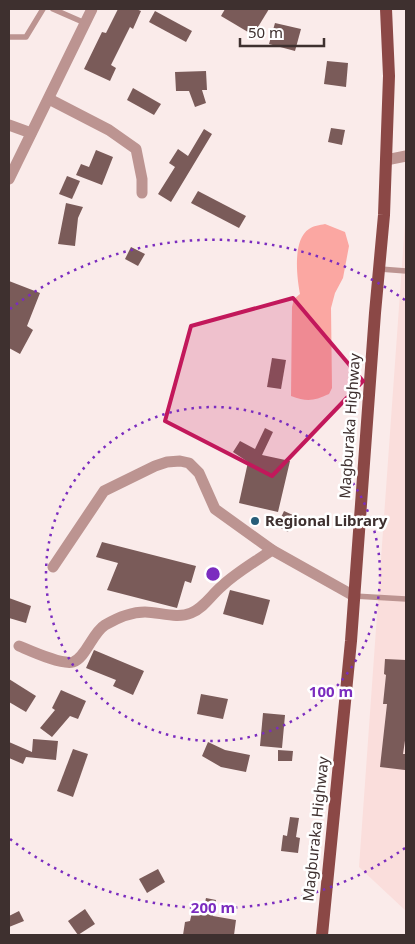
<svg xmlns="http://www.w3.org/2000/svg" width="415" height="944" font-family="'Noto Sans',sans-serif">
	<rect width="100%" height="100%" fill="#faebea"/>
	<path fill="#fadedc" d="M406,209V911L359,867Z"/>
	<path fill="#fba7a2" d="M325,224L345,232L349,246L343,278L335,293L331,308L332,388L329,394C314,401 307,402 291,396L292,307L294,299L300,294C297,278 292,240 309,229C313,226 320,225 325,224Z"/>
	<g fill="#7a5b59">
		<path d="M118,9H136L141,11L133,29L130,27L111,65L116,68L110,81L84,69L102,32L106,33Z"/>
		<path d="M225,9H269L253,35L221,16Z"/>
		<path d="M155,11L192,31L186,42L149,22Z"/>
		<path d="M275,23L301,29L295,51L269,44Z"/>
		<path d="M327,61L348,63L346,87L324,84Z"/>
		<path d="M206,71L207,90H202L206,103L195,107L189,91H176L175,72Z"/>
		<path d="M133,88L161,104L154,115L127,100Z"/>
		<path d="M331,128L345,130L342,145L328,142Z"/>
		<path d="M204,129L212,134L171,202L158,194L175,167L169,163L178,149L188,156Z"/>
		<path d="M96,150L113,157L102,185L76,175L81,164L89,167Z"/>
		<path d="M67,176L80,181L72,199L59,194Z"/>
		<path d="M198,191L246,216L239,228L191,203Z"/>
		<path d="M66,203L83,207L78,218L75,246L58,244Z"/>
		<path d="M131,247L145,254L138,266L125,259Z"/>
		<path d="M9,281L40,293L27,326L33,330L20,354L9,348Z"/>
		<path d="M272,358L286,360L281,389L267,387Z"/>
		<path d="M265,428L273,432L262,455L290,461L278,512L239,503L248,462L233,452L240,441L255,449Z"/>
		<path d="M284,511L295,516L288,532L277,526Z"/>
		<path d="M102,542L196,566L191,583L185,581L177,608L107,590L118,563L96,557Z"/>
		<path d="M230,590L270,600L263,625L223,614Z"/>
		<path d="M9,598L31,606L26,623L9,618Z"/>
		<path d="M94,650L144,671L133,695L113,686L116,680L86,668Z"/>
		<path d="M385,659L406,660V734L403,754H406L405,770L380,767L387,704H383L386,675L384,674Z"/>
		<path d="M9,679L36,696L26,712L9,702Z"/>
		<path d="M61,690L86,701L78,719L70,716L52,737L40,728L55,710L52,708Z"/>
		<path d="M201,694L228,699L223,719L197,714Z"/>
		<path d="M263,713L285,715L282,748L260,746Z"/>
		<path d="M33,739L58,741L56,760L26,757L23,764L9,758V742L32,752Z"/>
		<path d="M208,742L225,750L250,755L246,772L221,767L202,756Z"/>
		<path d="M73,749L88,754L73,797L57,791Z"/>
		<path d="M278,750L293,751L292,761H278Z"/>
		<path d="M290,817L299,818L296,837L300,838L298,853L281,851L283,835L287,836Z"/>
		<path d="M158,869L165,882L147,893L139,879Z"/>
		<path d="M206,898L216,900L213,916L236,920L234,935H183L185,922L190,921L193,908L203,910Z"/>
		<path d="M85,909L95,924L78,935L68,921Z"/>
		<path d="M19,911L24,921L9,927V916Z"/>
	</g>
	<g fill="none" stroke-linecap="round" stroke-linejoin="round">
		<g stroke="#bc9491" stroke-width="5.5">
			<path d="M53,9L85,23"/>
			<path d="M9,37H26L43,9"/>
			<path d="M380,269L406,271"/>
			<path d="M354,596L406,599"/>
		</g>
		<g stroke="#bc9491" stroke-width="11">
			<path d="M49,99L109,130L136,149L142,179V193"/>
			<path d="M9,125L31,133"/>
			<path d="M386,160L406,156"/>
			<path d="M9,179L92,9"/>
			<path d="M53,567L104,491L155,466L167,462L180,461L189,463L199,473L215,509L272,550L354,596"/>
			<path d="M19,646C31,651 61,665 73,662C86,658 92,633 105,625C117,618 131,612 145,612C159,612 177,619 191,613C205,607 211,595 222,586C237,572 255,562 272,550"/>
		</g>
		<path stroke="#8b4846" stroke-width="12" d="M322,935L351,641L375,313L384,215L389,76L386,9"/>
	</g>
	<path fill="#c2185b" fill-opacity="0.2" stroke="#c2185b" stroke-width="4" stroke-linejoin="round" d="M293,298L363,381L272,476L165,421L191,326Z"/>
	<g fill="none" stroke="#7b2cbf" stroke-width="2.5" stroke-dasharray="2.5 5">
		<circle cx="213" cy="574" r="167"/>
		<path d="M405 848A334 334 0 0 1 10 839M10 309A334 334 0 0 1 405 300"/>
	</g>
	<circle fill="#275d78" stroke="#fff" stroke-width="2" cx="255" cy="521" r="5"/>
	<g text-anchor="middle" stroke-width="5" stroke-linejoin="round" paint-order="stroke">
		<g font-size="15" fill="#3e302f" stroke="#fff">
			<text transform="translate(350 426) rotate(-86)" y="5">Magburaka Highway</text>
			<text transform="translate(316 829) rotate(-84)" y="5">Magburaka Highway</text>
		</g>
		<g font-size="15" font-weight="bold" fill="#3e302f" stroke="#fff" text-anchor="start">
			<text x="265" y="526">Regional Library</text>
		</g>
	</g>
	<circle cx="213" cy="574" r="8" fill="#7b2cbf" stroke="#fff" stroke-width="2.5"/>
	<g font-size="15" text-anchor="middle" font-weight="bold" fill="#7b2cbf" stroke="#fff" stroke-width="5" stroke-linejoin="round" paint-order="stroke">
		<text x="331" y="697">100 m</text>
		<text x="213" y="913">200 m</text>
	</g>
	<rect width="415" height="944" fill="none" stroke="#3e302f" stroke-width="20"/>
	<path d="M240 38v8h84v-8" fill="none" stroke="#3e302f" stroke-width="2.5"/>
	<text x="248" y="38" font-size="15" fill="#3e302f" stroke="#ffffff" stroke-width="4" paint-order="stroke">50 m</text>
</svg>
